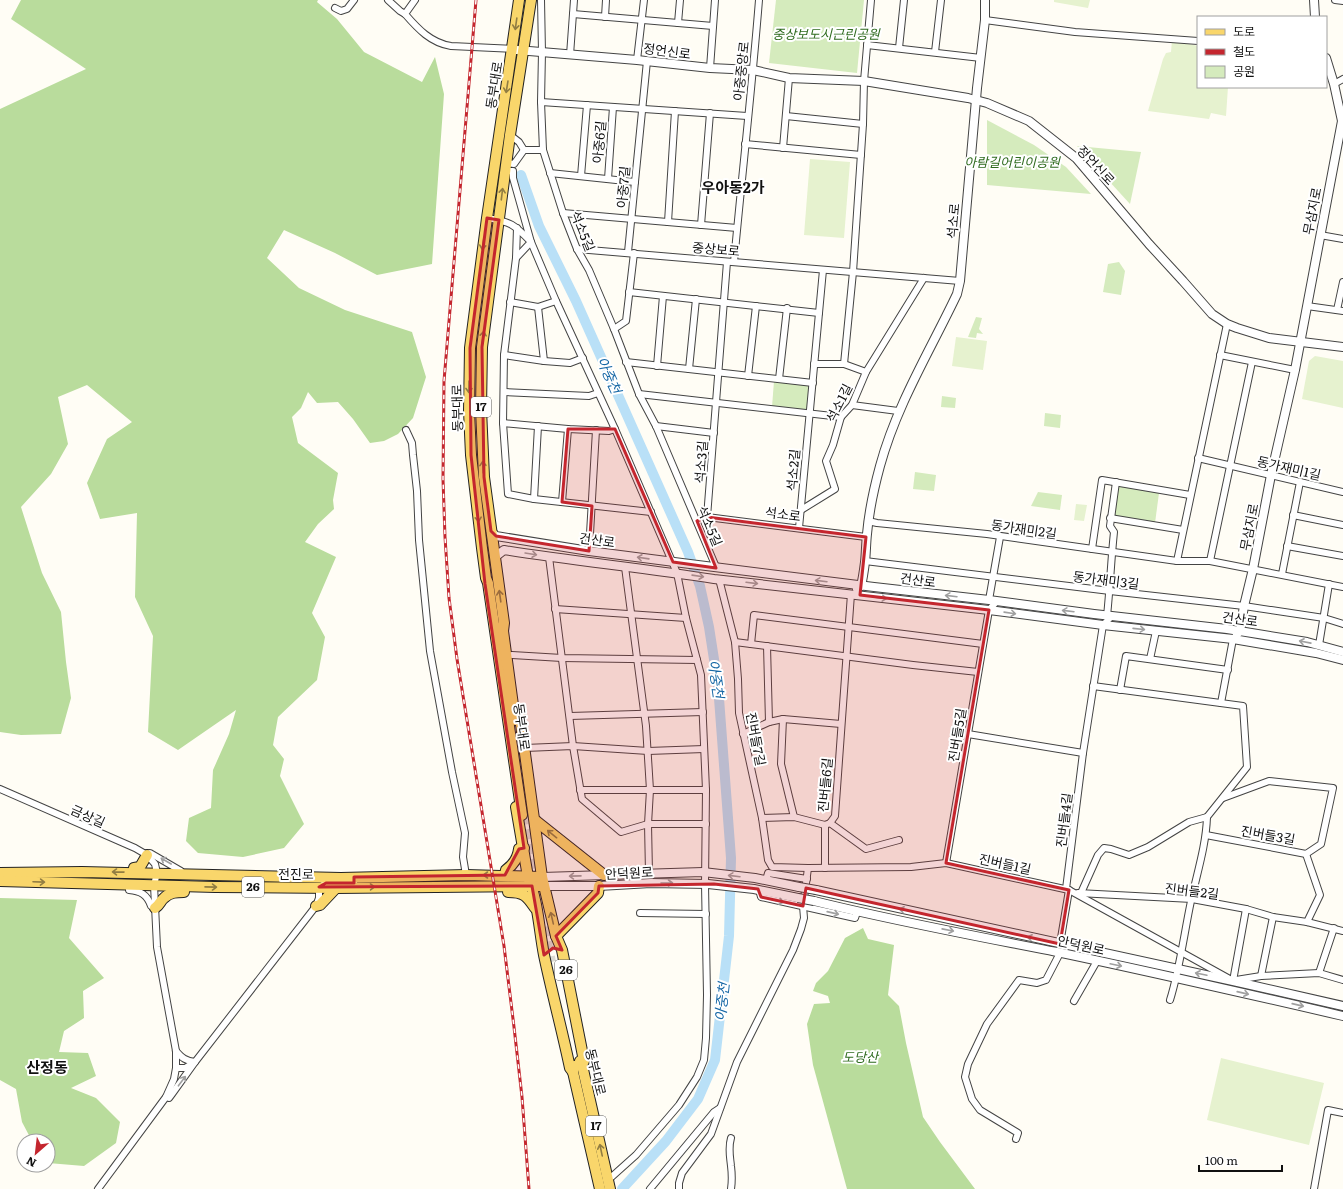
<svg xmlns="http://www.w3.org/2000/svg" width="1343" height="1189" font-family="Literata,'Noto Sans KR',serif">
	<rect width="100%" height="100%" fill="#fffdf5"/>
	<g fill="#d5ebbd">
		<path d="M776,0H864L857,73L769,63Z"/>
		<path d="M987,120L1034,145L1066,167L1091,194L987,185Z"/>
		<path d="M1077,146L1141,152L1130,204Z"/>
		<path d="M1119,262L1125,271L1121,295L1103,292L1108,264Z"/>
		<path d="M976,317L982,318L979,329L983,334L977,333L976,338L968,337Z"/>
		<path d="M774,381L811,385L808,412L772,407Z"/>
		<path d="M942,396L956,398L955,408L941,407Z"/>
		<path d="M1045,413L1061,415L1060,428L1044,426Z"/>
		<path d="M915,472L936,475L934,491L913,489Z"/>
		<path d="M1117,486L1159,493L1155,523L1112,516Z"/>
		<path d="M1038,492L1062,495L1060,510L1031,506Z"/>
	</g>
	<g fill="#b9dc9c">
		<path d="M21,0H318L317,2L337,19L364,52L422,82L435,57L444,94L432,264L377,275L335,253L284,230L267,258L299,288L345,310L412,332L426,377L413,418L398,434L384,441L370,443L353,419L338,402L317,403L308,392L301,408L292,417L298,443L338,473L333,500L334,509L318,524L305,542L336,557L312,613L325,637L317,680L278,717L273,745L284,759L280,776L304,824L284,848L243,857L198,853L186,841L189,818L211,808L213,770L229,734L236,710L178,750L148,732L153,636L135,597L137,513L100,519L87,483L107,439L132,422L87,385L58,397L68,444L51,474L21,507L42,573L61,612L66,662L71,698L61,734L21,735L0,732V109L86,69L11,19Z"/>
		<path d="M0,898L77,900L69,938L104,978L83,991L84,1018L64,1031L59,1052L88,1053L96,1076L71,1088L96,1098L120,1122L116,1143L84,1166L48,1163V1141H32L22,1122L16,1089L0,1080Z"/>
		<path d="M863,928L868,939L894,945L888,995L899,1006L906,1043L923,1117L940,1142L975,1189H847L813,1065L807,1024L814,1004L830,1003L828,996L813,991L816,983L828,971L845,938Z"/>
	</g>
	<g fill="#e6f2cf">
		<path d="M1054,0H1090L1088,8L1054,2Z"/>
		<path d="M1172,40L1198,46V87H1228L1226,116L1211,113L1209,119L1148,111L1163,59L1166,53L1171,52Z"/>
		<path d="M810,159L850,162L844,238L804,235Z"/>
		<path d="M956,337L987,341L983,370L952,366Z"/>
		<path d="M1315,356L1343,361V408L1302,399L1309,361Z"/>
		<path d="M1076,504L1087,505L1084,521L1074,520Z"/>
		<path d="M1221,1058L1324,1083L1309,1145L1207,1120Z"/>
	</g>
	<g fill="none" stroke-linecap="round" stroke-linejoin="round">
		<path stroke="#b9e0f7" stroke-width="10" d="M521,175L539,226L576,301L688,552L700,586L709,627L718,685L731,858L729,936L715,1060L698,1099L666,1141L622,1189"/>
		<g stroke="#dbdad3" stroke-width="10" stroke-dasharray="10 5" stroke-linecap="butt">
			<path d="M522,815L535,884"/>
			<path d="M544,927L551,962"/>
		</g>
		<g stroke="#444" stroke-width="8">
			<g id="minor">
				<path d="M388,0L400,11L405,14"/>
				<path d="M415,0L405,14C418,29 431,43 451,46L513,49"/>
				<path d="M541,0L542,52L541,102L543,150L563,213L577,249L589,270L614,329L639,394L656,426L716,567"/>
				<path d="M1335,0L1343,1"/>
				<path d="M335,8L341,11L347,9L354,0"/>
				<path d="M573,14L713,26"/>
				<path d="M605,17L606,0"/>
				<path d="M985,20L1075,32L1198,41"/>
				<path d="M678,23L680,0"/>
				<path d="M867,45L981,58"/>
				<path d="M899,48L904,0"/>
				<path d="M935,52L941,0"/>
				<path d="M570,55L574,0"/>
				<path d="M637,60L644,0"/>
				<path d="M710,68L715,0"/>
				<path d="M1334,84L1343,79"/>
				<path d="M541,102L747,116"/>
				<path d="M786,116L863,124"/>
				<path d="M510,135L519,142L524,150"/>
				<path d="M745,144L861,155"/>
				<path d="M783,148L789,78"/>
				<path d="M524,150H543"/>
				<path d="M506,163L514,164L524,150"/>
				<path d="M505,171H513V178L531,242L556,301L615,429L677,573L686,618L701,675L706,790L705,884L707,995L706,1038L704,1060L697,1077L679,1105L636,1155L607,1181"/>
				<path d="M550,173L635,182"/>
				<path d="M581,176L587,105"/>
				<path d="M608,179L613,107"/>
				<path d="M563,213L737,228"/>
				<path d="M487,218C511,222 514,224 531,242L516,258L504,355L503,423L508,494L534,499L651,512"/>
				<path d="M668,222L675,111"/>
				<path d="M701,225L710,113"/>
				<path d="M1320,235L1343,239"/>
				<path d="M577,249L960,281"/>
				<path d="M628,252L647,61"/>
				<path d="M516,258L517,228"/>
				<path d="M734,262C742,175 752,88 759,0"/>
				<path d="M629,292L819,313"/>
				<path d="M510,302L538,307L556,301"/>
				<path d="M1307,306L1343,311"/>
				<path d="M538,307L544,361"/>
				<path d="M1337,310L1343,282"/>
				<path d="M614,329L626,321L634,253"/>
				<path d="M504,355L544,361L570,363L583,358"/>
				<path d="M1220,355L1295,370"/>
				<path d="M626,362L813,383"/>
				<path d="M814,364H844L866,372"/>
				<path d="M844,364L853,272L863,124L864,81L871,0"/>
				<path d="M657,366L663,296"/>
				<path d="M689,369L696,299"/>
				<path d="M748,376L756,306"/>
				<path d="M779,379L787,308"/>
				<path d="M504,392L589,396L598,393"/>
				<path d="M639,394L841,417"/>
				<path d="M852,405L898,411"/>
				<path d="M503,423L568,429L609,431L615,429"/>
				<path d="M656,426L714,433"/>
				<path d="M406,430L412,443L413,455L417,491L419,540L430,651L452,772L465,833L463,857L466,875"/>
				<path d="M1198,458L1343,492"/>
				<path d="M534,499L538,426"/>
				<path d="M562,502L568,429"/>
				<path d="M801,510L835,489L826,461L833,445L841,417L852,405L866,372L924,278"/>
				<path d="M1293,515L1343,525"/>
				<path d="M707,517L727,262"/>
				<path d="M1110,518L1183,530"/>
				<path d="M697,521L707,517L866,537"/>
				<path d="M868,521L877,523L987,534L1177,561H1210L1343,587"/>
				<path d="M799,528L823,270"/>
				<path d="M1287,546L1343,556"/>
				<path d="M1092,549L1102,480L1190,495"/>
				<path d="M589,551L596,430"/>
				<path d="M549,557L573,746L582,799L621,832L648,824H706"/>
				<path d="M865,561L1110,591L1244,606L1324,618L1343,624"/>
				<path d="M1177,561L1227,324"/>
				<path d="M1210,561L1252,362"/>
				<path d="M625,567L646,726L650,790L648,824L649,873"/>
				<path d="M1282,574L1300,482"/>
				<path d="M719,579L735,642L738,679L739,713L762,818L768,860L772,867L808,868L911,867L946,863L1069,890L1228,978"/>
				<path d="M989,600L1000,537"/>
				<path d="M555,609L686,618"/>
				<path d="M1107,616C1110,588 1111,560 1114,532L1110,526L1116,482"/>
				<path d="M735,642L913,665L978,672"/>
				<path d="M751,644L754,615L983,644"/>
				<path d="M1319,645L1329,584"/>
				<path d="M767,646L769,722"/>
				<path d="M512,655L562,658L697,660"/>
				<path d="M1150,659L1156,631"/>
				<path d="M1120,690L1126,656L1228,670"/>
				<path d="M1221,703L1233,639"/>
				<path d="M570,716L703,712"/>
				<path d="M783,719L781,764L794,817"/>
				<path d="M743,734L769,722L783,719L841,724"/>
				<path d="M968,734L1083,753"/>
				<path d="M525,748L573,746L648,751L704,749"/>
				<path d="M0,789L135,848L147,855L155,864L157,873L154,885L157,947L176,1051V1068"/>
				<path d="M580,790H706"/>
				<path d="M762,818L794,817L825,825"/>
				<path d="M830,823L866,849L899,840"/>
				<path d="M1206,835L1306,854L1321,844L1333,788L1269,781L1223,798"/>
				<path d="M1306,854L1320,895L1307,922"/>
				<path d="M147,855L150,853L181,871V874"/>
				<path d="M946,863L989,610L997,601"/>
				<path d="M825,868V825L830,823L835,816L851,594"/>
				<path d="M766,880L768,873L807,879"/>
				<path d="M129,885V890C140,891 147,894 151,906L155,908"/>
				<path d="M1066,889L1083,753L1103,625L1112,616"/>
				<path d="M759,890L761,897L855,918L857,912"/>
				<path d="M1078,893L1192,899L1246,909L1273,917L1307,922L1343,931"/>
				<path d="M1081,893L1098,855L1104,848L1111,849L1129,855L1148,847L1189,822L1207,817L1247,767L1243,706L1093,686"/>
				<path d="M640,913L706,914"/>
				<path d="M1060,944L1069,890"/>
				<path d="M1319,973L1334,928"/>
				<path d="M1261,976L1273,917"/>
				<path d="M1236,980L1261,976L1319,973L1343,980"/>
				<path d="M1233,981L1246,909"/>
				<path d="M1170,1000C1180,968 1184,934 1191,901C1197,873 1206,846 1207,817"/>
				<path d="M1074,1001L1097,961"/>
				<path d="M166,1097L169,1098L172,1094L195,1062C186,1061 182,1058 176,1051"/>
				<path d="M1016,1139L1018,1133L980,1110L972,1099L965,1077L968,1064L987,1024L1019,980L1037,983L1046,980L1060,953"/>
				<path d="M98,1189L166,1097L174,1079L176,1068H185L195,1062L316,906L319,898V887L326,883H354V877"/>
				<path d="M650,1189L714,1112L720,1108"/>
				<path d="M679,1189V1183L682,1173L711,1134L737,1062L793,950L801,929L804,918L803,906L808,868"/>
				<path d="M731,1189C732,1182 732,1174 731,1166C730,1156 728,1148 731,1138"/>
				<path d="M1314,1189L1328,1110L1343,1113"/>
			</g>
		</g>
		<g stroke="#444" stroke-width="10">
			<g id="tertiary">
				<path d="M1314,0L1315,17"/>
				<path d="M517,50L637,60L710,68L753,70L789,78L864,81L968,98L987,103L1029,121L1076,158L1149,244L1183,281L1212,314L1227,324L1237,328L1269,338L1343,347"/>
				<path d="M491,531L496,536L589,551L682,563L874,587L989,600L1094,614L1227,629L1307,642L1343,652"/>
				<path d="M495,557L504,550C573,561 644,568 714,579L989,610L1103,625L1233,639L1316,653L1343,660"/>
				<path d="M857,589L861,586C863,578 864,570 865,562C866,553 866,543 867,534C869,511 874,488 880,466C897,404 930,351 957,294L960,281L977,88L985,20V0"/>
				<path d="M1237,634L1240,631L1244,606L1253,569L1271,475L1295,370L1342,121L1334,84L1326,58"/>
				<path d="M542,877L703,872L755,878L799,887"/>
				<path d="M544,886H599L651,883L708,884L754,889L798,898"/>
				<path d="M816,890L1233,981L1343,1006"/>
				<path d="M814,901C894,921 976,936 1057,952C1152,972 1248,994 1343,1016"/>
			</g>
		</g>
		<g stroke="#222" stroke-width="12">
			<g id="primary">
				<path d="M519,0L487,218L470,348L469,411L471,455L482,548L486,578L488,583L522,815"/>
				<path d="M519,710L542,877L556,936L562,950L567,975L584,1061L582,1065"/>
				<path d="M515,720L503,631L504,623L484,477L481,409L482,347L510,135L531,0"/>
				<path d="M516,807L528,877C538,901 539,929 544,955C552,993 562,1030 570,1068L573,1072"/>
				<path d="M536,821L604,875"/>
				<path d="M0,873L82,872L341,878L466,875L542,877"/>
				<path d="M133,873L134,868L140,867L147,855"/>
				<path d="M505,875L506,870C513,865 518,858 519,849L524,848"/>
				<path d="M0,881L215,887L336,888L544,886"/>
				<path d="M508,892C524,892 527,896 535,908"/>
				<path d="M316,906L320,905L336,888"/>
				<path d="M155,908C160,905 160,901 164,898C170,892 177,892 184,892V889"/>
				<path d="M556,936L598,893L599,886"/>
				<path d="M580,1061L582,1065L610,1189"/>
				<path d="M574,1066L573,1072L600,1189"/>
			</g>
		</g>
		<use href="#minor" stroke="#fff" stroke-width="6"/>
		<use href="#tertiary" stroke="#fff" stroke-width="8"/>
		<use href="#primary" stroke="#f9d66b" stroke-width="10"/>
		<g stroke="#c4262e" stroke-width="3">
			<path id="rail" d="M476,0L444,381L443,479L445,537L449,598L457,659L504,946L514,1027L522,1097L529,1189"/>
		</g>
		<use href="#rail" stroke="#fff" stroke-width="1.5" stroke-dasharray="4.5" stroke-linecap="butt"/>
		<g stroke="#444" stroke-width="10" stroke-linecap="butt">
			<g id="tertiary-bridge">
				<path d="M799,887L816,890"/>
				<path d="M798,898L814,901"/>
			</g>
		</g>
		<use href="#tertiary-bridge" stroke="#fff" stroke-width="8"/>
	</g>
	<defs><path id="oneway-shaft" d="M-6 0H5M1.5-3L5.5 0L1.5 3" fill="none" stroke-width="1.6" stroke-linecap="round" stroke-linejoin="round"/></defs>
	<g stroke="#917d42">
		<use href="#oneway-shaft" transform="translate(516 24) rotate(98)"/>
		<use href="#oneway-shaft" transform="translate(507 87) rotate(99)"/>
		<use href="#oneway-shaft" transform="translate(502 194) rotate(-83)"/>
		<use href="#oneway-shaft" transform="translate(483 244) rotate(98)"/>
		<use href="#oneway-shaft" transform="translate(483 337) rotate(-83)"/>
		<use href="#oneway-shaft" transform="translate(469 387) rotate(91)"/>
		<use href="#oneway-shaft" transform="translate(483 467) rotate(-93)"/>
		<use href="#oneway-shaft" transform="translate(478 516) rotate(83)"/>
		<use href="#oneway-shaft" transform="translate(500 596) rotate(-98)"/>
		<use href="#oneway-shaft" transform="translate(552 834) rotate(-141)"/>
		<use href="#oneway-shaft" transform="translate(118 872) rotate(-179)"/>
		<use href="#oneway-shaft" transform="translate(489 875) rotate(-180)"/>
		<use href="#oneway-shaft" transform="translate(39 882) rotate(2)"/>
		<use href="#oneway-shaft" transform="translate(211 887) rotate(1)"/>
		<use href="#oneway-shaft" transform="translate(369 887) rotate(-1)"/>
		<use href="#oneway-shaft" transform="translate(552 918) rotate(-103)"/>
		<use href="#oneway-shaft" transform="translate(601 1150) rotate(-102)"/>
	</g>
	<g stroke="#a0a0a0">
		<use href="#oneway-shaft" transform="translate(531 554) rotate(9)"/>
		<use href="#oneway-shaft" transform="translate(643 558) rotate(-172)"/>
		<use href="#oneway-shaft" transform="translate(698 576) rotate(8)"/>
		<use href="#oneway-shaft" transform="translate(821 581) rotate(-173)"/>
		<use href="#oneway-shaft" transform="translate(752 583) rotate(7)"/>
		<use href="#oneway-shaft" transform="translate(951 596) rotate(-173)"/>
		<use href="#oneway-shaft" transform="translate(881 598) rotate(7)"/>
		<use href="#oneway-shaft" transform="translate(1068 611) rotate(-173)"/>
		<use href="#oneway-shaft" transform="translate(1010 613) rotate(8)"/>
		<use href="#oneway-shaft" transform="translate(1139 629) rotate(6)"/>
		<use href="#oneway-shaft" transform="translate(1305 642) rotate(-169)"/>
		<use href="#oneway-shaft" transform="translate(166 861) rotate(-150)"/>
		<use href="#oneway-shaft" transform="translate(575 876) rotate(179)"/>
		<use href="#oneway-shaft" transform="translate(734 876) rotate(-173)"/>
		<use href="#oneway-shaft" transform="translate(667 883)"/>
		<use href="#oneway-shaft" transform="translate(778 901) rotate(12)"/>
		<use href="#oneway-shaft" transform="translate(905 910) rotate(-168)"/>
		<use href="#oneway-shaft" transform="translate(833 913) rotate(13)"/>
		<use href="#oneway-shaft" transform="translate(948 930) rotate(11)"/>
		<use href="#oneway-shaft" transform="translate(1033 938) rotate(-168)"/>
		<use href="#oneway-shaft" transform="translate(1116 965) rotate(12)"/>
		<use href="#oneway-shaft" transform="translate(1201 974) rotate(-168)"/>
		<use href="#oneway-shaft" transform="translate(1243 993) rotate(13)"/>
		<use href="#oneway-shaft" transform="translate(1298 1005) rotate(13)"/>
		<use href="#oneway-shaft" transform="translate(182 1081) rotate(-53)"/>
	</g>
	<path fill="#c4262e" fill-opacity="0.2" stroke="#c4262e" stroke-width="3" stroke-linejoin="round" d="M487,218L499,220L482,347L484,477L491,531L496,536L589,551L592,506L562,502L568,429H615L673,562L716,568L697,521L707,517L866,537L860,595L989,610L946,863L1069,890L1060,944L806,888L803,906L761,897L758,889L714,884L599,886L598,893L556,936L562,950L553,948L544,955L532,886L319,887L326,883H354V877L505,875L519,849L524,848L485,584L471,455L470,348Z"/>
	<g text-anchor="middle" stroke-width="4" stroke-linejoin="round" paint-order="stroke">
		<g fill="#fff" stroke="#585858" stroke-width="1">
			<rect x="471" y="397" width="20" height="20" rx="3"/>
			<rect x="242" y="877" width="22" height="20" rx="3"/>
			<rect x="555" y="960" width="22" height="20" rx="3"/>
			<rect x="586" y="1116" width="20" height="20" rx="3"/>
		</g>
		<g font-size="12" font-weight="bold" fill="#111">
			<text x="481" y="411">17</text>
			<text x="253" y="891">26</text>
			<text x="566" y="974">26</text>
			<text x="596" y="1130">17</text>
		</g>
		<g font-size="13" font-style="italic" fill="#2f6b1f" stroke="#fff">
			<text x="826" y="39">중상보도시근린공원</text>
			<text x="1012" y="167">아람길어린이공원</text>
			<text x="860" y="1062">도당산</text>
		</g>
		<g font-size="13" fill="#111" stroke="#fff">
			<text transform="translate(667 51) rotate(7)" y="5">정언신로</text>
			<text transform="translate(741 71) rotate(-84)" y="5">아중중앙로</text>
			<text transform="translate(494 85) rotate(-81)" y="5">동부대로</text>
			<text transform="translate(599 142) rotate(-85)" y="5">아중6길</text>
			<text transform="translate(1096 165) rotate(47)" y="5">정언신로</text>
			<text transform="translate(623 187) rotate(-85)" y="5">아중7길</text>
			<text transform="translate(1312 211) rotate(-79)" y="5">무삼지로</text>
			<text transform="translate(953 221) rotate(-85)" y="5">석소로</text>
			<text transform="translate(583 231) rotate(68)" y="5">석소5길</text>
			<text transform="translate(716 249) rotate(5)" y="5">중상보로</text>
			<text transform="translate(839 403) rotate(-63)" y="5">석소1길</text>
			<text transform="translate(457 408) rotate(-91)" y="5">동부대로</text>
			<text transform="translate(701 462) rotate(-86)" y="5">석소3길</text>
			<text transform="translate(1289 468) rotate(13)" y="5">동가재미1길</text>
			<text transform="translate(793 470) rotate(-85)" y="5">석소2길</text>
			<text transform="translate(783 514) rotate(7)" y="5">석소로</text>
			<text transform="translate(710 526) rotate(67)" y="5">석소5길</text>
			<text transform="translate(1249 527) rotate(-79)" y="5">무삼지로</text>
			<text transform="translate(1024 529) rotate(8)" y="5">동가재미2길</text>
			<text transform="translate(597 540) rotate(8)" y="5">건산로</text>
			<text transform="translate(918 580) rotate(7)" y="5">건산로</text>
			<text transform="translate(1106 580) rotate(7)" y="5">동가재미3길</text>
			<text transform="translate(1240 619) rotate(8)" y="5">건산로</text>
			<text transform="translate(522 727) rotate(82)" y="5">동부대로</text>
			<text transform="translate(957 735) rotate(-81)" y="5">진버들5길</text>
			<text transform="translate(756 739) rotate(79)" y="5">진버들7길</text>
			<text transform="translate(825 785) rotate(-85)" y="5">진버들6길</text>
			<text transform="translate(88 816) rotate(24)" y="5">금상길</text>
			<text transform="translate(1064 820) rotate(-83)" y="5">진버들4길</text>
			<text transform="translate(1268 835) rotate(10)" y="5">진버들3길</text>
			<text transform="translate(1005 864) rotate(12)" y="5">진버들1길</text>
			<text transform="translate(629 873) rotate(-3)" y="5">안덕원로</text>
			<text x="296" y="879">전진로</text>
			<text transform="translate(1192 891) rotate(7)" y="5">진버들2길</text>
			<text transform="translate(1081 945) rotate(12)" y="5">안덕원로</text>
			<text transform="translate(596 1072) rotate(76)" y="5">동부대로</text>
		</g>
		<g font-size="14" font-style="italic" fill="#1768a6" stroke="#fff">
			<text transform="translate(609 375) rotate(66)" y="5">아중천</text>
			<text transform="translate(716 679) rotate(82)" y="5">아중천</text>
			<text transform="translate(722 1002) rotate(-84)" y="5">아중천</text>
		</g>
		<g font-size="15" font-weight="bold" fill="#111" stroke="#fff">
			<text x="733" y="193">우아동2가</text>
			<text x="47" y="1073">산정동</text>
		</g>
	</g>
	<rect x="1197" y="16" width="130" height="72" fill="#ffffff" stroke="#a0a0a0"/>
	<rect x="1205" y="29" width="20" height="6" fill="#f9d66b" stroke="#a0a0a0"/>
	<text x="1233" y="36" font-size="12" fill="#111111">도로</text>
	<rect x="1205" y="49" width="20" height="6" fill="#c4262e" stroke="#a0a0a0"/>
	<text x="1233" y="56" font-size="12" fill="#111111">철도</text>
	<rect x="1205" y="66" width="20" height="12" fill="#d5ebbd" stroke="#a0a0a0"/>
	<text x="1233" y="76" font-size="12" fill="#111111">공원</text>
	<g transform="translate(36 1153) rotate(208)"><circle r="19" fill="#ffffff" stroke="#a0a0a0"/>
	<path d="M0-3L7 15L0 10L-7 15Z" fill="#c4262e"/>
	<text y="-6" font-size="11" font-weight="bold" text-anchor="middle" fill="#111111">N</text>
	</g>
	<path d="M1199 1165v6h83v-6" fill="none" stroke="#111111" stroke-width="2"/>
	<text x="1205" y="1165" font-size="12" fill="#111111" stroke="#ffffff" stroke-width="3" paint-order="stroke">100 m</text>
</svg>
